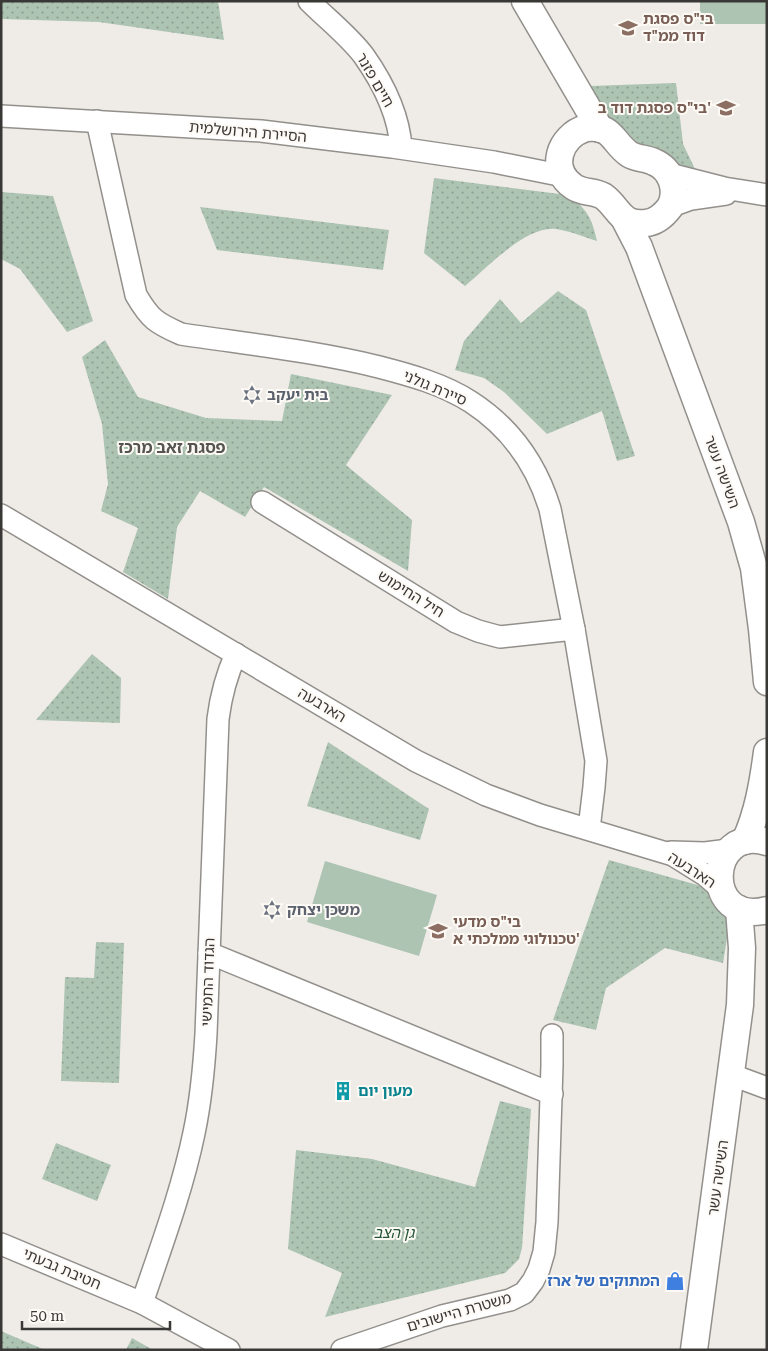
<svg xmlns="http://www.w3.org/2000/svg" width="768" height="1351" font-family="'Roboto Serif','Noto Sans Hebrew',serif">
	<defs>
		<pattern id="park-dots" width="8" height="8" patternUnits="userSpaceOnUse" patternTransform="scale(1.25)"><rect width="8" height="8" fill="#adc4b3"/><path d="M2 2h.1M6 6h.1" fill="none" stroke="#8ea092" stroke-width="1.8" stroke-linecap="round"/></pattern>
	</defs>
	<rect width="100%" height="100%" fill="#efece8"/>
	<g fill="url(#park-dots)">
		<path d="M1,1H218L224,40L99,22L1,19Z"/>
		<path d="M676,83L683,144L696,171L677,170L619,136L590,86Z"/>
		<path d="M434,178L568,195C587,209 592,218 597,241C584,237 570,231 556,229C525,226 487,268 465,286L424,253Z"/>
		<path d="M1,192L53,196L93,321L67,332L20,269L1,259Z"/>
		<path d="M200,207L389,230L383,270L217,250Z"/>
		<path d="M558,291L586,310L635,456L617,461L602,411L547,434L504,392L484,378L455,370L464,341L500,299L521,323Z"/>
		<path d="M105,340L138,397L206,418L282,421L291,374L392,395L346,465L412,520L408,571L264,487L245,517L200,491L177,527L168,599L123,572L138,528L101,511L108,484L102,424L82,357Z"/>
		<path d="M92,654L121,678L120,723L36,720Z"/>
		<path d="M328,742L429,809L420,840L307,806Z"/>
		<path d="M609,860L701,886L717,894L730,920L723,963L665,948L606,988L596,1030L553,1020Z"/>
		<path d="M96,942L124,943L119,1083L61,1081L65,977L94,978Z"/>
		<path d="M500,1101L531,1109L522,1248L519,1259L505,1273L325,1317L342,1273L288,1249L296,1150L372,1159L475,1187Z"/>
		<path d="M56,1143L111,1165L97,1201L42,1179Z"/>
		<path d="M1,1331L45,1350H1Z"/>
		<path d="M132,1338L153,1350H126Z"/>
	</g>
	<g fill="#adc4b3">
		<rect x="700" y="1" width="67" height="23"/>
		<path d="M325,861L437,895L419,956L307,922Z"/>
	</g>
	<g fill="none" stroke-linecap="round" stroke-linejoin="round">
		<g stroke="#93908c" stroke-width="24">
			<g id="minor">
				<path d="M309,1C327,19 349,36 364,56C383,83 399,115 401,148"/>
				<path d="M1,116L261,131L392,147L494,162L564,176"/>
				<path d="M97,121L136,295C150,319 156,323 181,334C247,344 314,351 379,367C410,375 443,384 471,402C511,428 536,463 550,509L574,629L596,761L594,787L589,829"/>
				<path d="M669,174L724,188L767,195"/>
				<path d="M669,207L691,199L726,194"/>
				<path d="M262,502L456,622L478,631L500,637L574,629"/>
				<path d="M1,515L416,761L486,795L540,815L673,855L705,875L720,888"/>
				<path d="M671,852L705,853L729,850"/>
				<path d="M209,953L552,1094"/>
				<path d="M732,1075L767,1088"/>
				<path d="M1,1244L142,1303L229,1350"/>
				<path d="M142,1303C161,1247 182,1191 194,1133C201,1100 204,1068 206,1034L218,719C221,695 226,676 236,654"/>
				<path d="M342,1350L442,1316L510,1300L524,1293L533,1281L539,1269L544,1252L547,1222L552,1065V1035"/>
			</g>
		</g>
		<g stroke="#93908c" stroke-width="29">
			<g id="tertiary">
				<path d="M525,1L600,129"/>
				<path d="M586,128C613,125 612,142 629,154C637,159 646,158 654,162C671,169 679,190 670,207C664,215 656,222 646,223C620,226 619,207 603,196C594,191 583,193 574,187C548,170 559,136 586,128Z"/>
				<path d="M624,218L639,247L741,522L754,568L762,629L767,682"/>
				<path d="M745,841C758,813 763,782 767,752"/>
				<path d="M767,842C706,824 702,927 767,910"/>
				<path d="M694,1350L740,1005L742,948L739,909"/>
			</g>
		</g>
		<use href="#minor" stroke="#fff" stroke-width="21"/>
		<use href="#tertiary" stroke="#fff" stroke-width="26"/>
	</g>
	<defs>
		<g id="school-bare" transform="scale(1.5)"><path d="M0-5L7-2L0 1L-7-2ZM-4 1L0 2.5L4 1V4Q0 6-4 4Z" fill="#8d6e63" stroke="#fdfaf5" stroke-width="2.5" paint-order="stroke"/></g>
		<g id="synagogue-bare" transform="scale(1.5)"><path d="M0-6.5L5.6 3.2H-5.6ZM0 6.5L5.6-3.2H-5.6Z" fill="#6b7280" stroke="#fdfaf5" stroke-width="2.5" paint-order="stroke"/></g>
		<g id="building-bare" transform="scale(1.5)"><path d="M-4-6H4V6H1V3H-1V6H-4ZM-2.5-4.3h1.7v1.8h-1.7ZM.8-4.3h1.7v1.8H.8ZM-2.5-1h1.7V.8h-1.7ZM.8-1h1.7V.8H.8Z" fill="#0f9aa8" stroke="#fdfaf5" stroke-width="2.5" paint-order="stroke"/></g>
		<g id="shop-bare" transform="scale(1.5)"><path d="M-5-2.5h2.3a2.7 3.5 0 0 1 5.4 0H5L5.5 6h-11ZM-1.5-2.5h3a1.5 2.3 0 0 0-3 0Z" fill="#3f7fe0" stroke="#fdfaf5" stroke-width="2.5" paint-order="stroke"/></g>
	</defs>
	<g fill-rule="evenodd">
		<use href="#school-bare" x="628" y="28"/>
		<use href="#school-bare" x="726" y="108"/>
		<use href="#synagogue-bare" x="252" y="395"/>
		<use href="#synagogue-bare" x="272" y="910"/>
		<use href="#school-bare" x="438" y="931"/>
		<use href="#building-bare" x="343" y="1091"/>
		<use href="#shop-bare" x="675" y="1281"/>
	</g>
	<g text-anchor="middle" stroke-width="4" stroke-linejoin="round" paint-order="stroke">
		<g font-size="15" font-weight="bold" fill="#785e54" stroke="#fdfaf5" text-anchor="start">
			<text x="643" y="24">בי"ס פסגת<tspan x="643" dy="17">דוד ממ"ד</tspan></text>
			<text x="711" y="113" text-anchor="end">בי"ס פסגת דוד ב'</text>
			<text x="453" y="927">בי"ס מדעי<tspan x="453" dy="17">טכנולוגי ממלכתי א'</tspan></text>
		</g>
		<g font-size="15" fill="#393837" stroke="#fdfaf5">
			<text transform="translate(375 80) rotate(60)" y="5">חיים פזנר</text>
			<text transform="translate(248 132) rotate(5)" y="5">הסיירת הירושלמית</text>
			<text transform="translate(435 388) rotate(23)" y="5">סיירת גולני</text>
			<text transform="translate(722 472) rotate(70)" y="5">השישה עשר</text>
			<text transform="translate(411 594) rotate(32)" y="5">חיל החימוש</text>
			<text transform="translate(322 705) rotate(31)" y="5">הארבעה</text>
			<text transform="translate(692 870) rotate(33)" y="5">הארבעה</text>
			<text transform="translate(208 982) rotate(-88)" y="5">הגדוד החמישי</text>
			<text transform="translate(718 1178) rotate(-82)" y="5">השישה עשר</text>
			<text transform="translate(62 1269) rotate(23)" y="5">חטיבת גבעתי</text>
			<text transform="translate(459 1312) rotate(-16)" y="5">משטרת היישובים</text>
		</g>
		<g font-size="15" font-weight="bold" fill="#5b616d" stroke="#fdfaf5" text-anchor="start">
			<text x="267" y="400">בית יעקב</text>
			<text x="287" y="915">משכן יצחק</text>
		</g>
		<g font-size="15" font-weight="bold" fill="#0d838f" stroke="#fdfaf5" text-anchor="start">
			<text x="358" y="1096">מעון יום</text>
		</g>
		<g font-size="15" font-style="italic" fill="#225535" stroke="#fdfaf5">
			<text x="394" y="1238">גן הצב</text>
		</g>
		<g font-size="15" font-weight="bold" fill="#366cbe" stroke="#fdfaf5" text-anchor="end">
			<text x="660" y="1286">המתוקים של ארז</text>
		</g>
		<g font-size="16" font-weight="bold" fill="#565450" stroke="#fdfaf5">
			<text x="172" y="453">פסגת זאב מרכז</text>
		</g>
	</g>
	<rect width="768" height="1351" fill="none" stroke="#393837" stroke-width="5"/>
	<path d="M22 1321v8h148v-8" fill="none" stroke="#393837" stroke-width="2.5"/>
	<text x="30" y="1321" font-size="15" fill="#393837" stroke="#fdfaf5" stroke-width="4" paint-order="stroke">50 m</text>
</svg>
